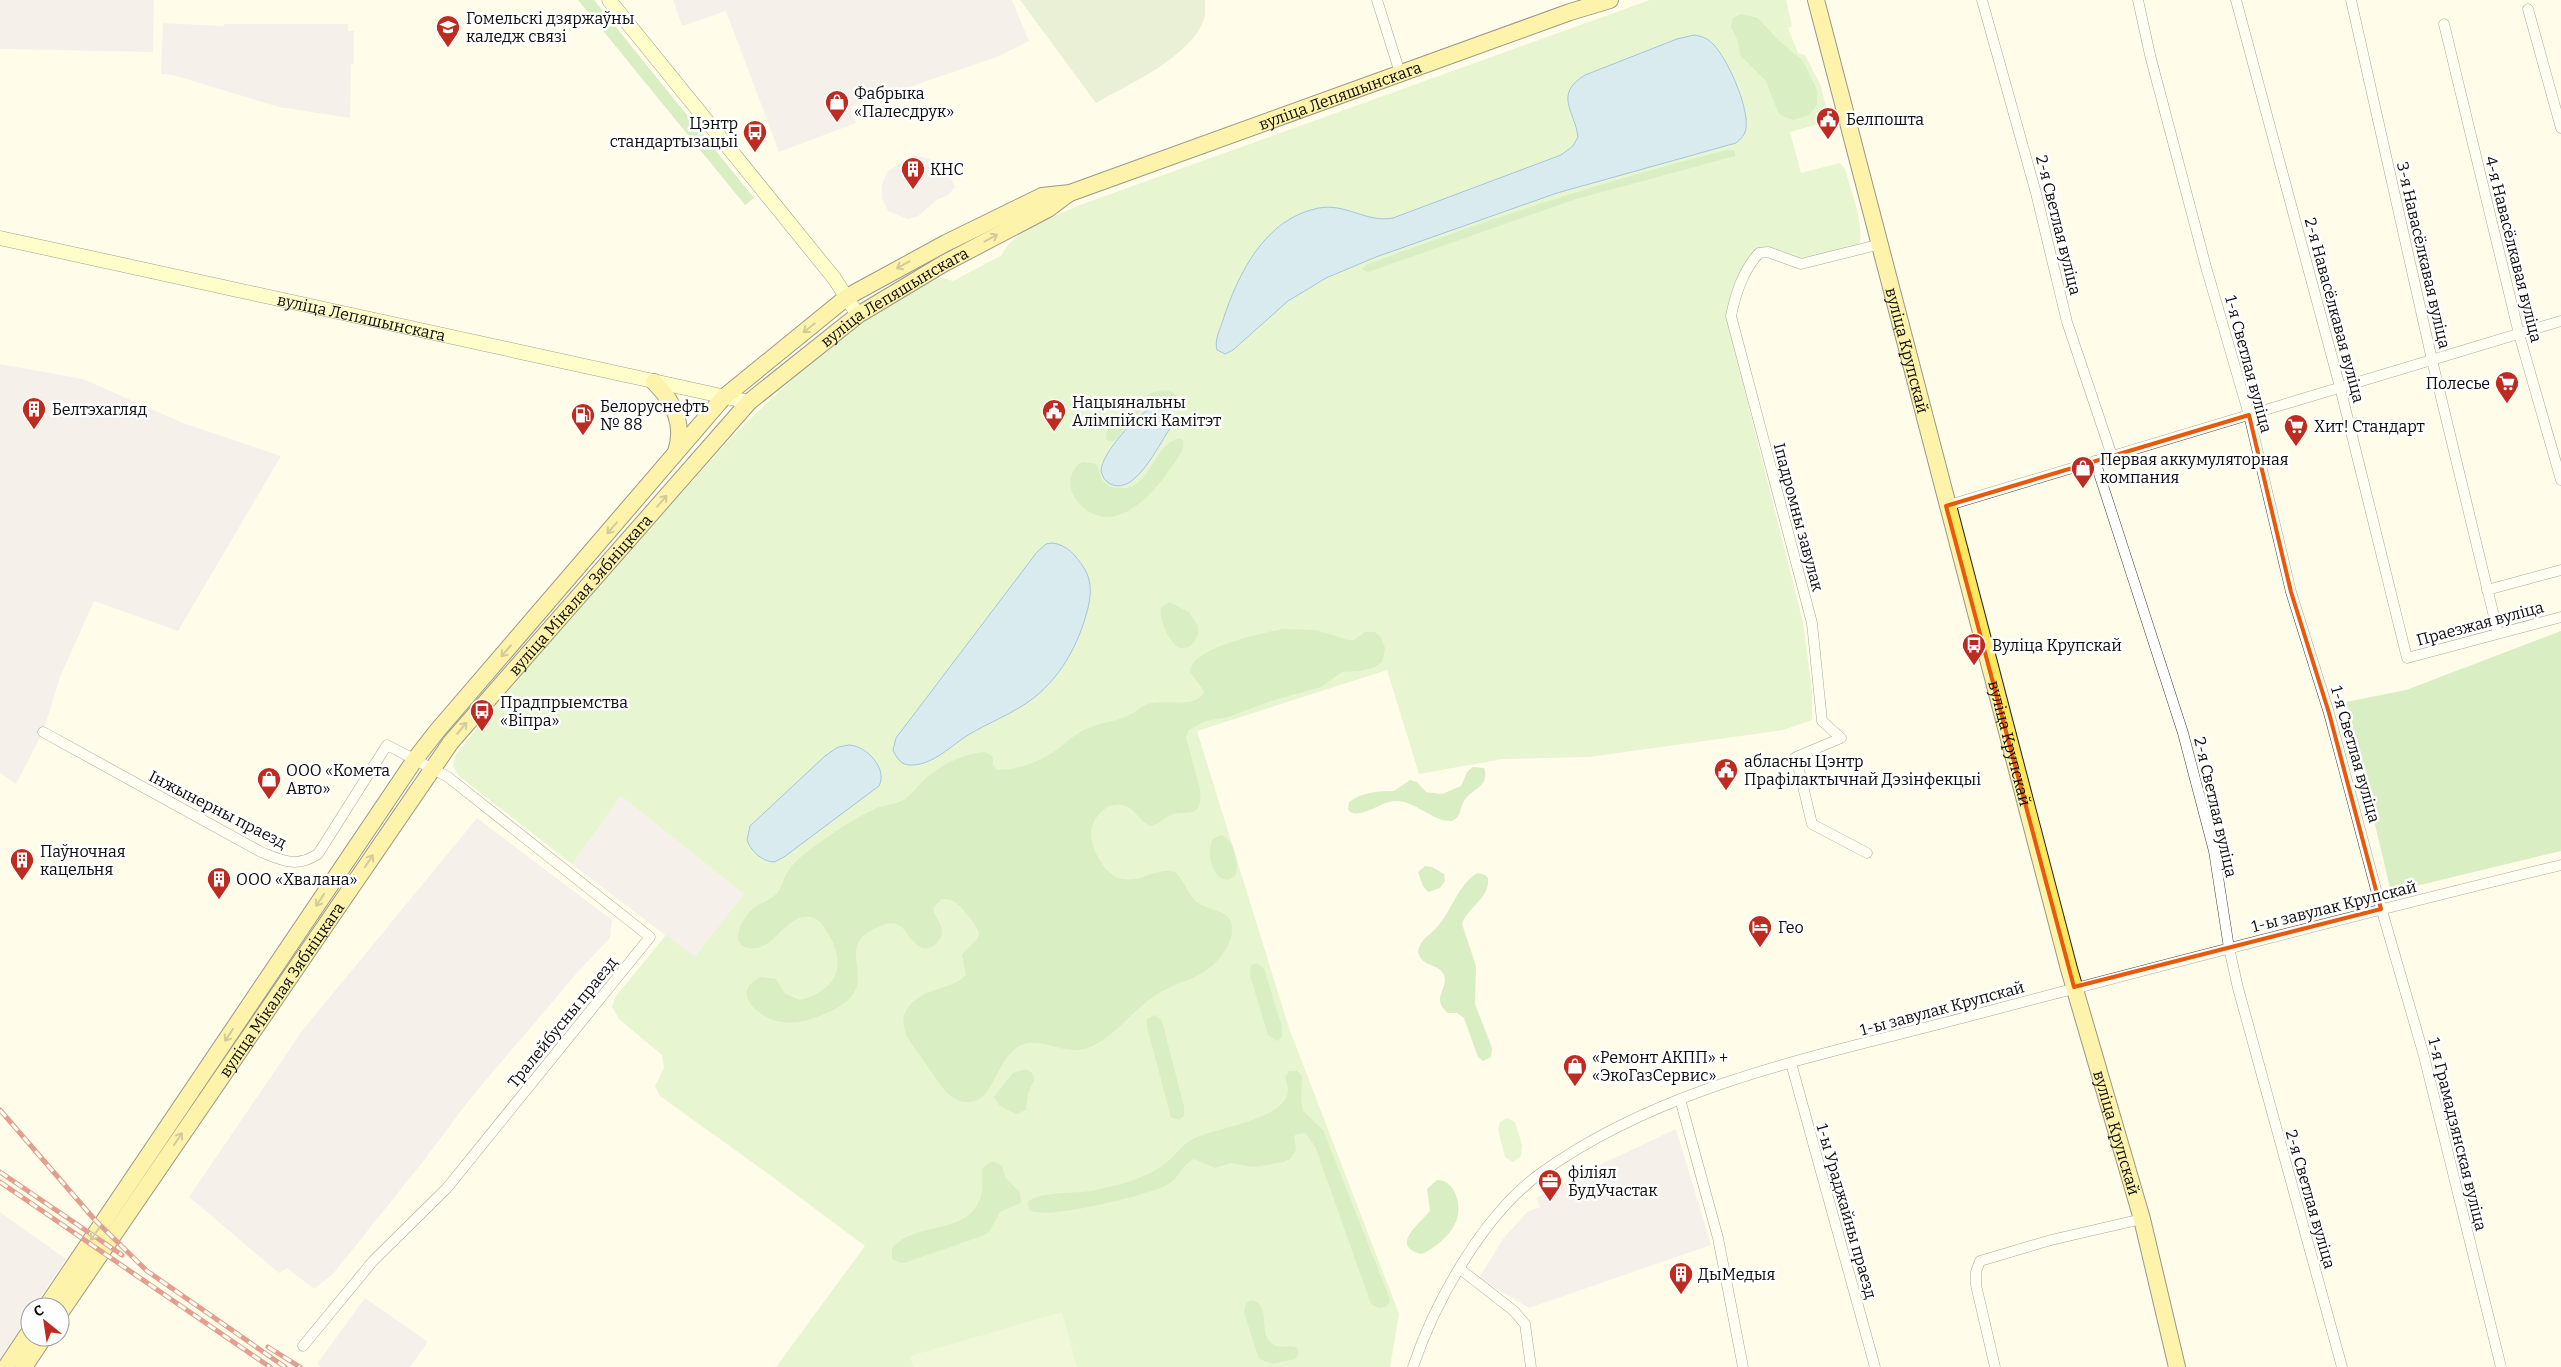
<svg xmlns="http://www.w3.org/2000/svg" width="2561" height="1367" font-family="Bitter,serif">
	<rect width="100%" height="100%" fill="#fffdea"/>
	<g fill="#ebdfeb">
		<path d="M0,0H154L153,52L0,49Z"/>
		<path d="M673,0H1012L1029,41L997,57L851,107L856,123L779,152L726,11L682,26Z"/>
		<path d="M163,23L224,26V24H348V31H354V64H351L350,118L279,107L173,75L161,74Z"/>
		<path d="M913,155L930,159L946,169L955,187L947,196L938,199L917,217L908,219L888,211L882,198V184L887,172Z"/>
		<path d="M0,364L83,379L183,423L281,456L178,631L94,601L60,677L43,732L16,784L0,773Z"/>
		<path d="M621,796L744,894L695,958L572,864Z"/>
		<path d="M477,818L612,920L610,938L576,974L470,1099L425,1159L333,1274L314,1289L287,1268L279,1273L189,1197L302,1031Z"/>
		<path d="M1676,1129L1711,1245L1529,1308L1479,1278L1503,1239L1527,1212L1540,1207L1537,1198L1574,1177Z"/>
		<path d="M0,1212L66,1259L34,1307H30V1314L0,1359Z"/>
		<path d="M365,1298L428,1342L410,1367H321L317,1364Z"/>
	</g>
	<g fill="#caeab4">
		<path d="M1650,0H1786L1792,26L1788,28L1798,53L1805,55L1821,86L1829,121L1790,132L1801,173L1840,163L1845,169C1850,188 1868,232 1857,249L1808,264L1773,255L1753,259L1728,325L1803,622L1812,692V720L1783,730L1589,757L1503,759L1419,774L1387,670L1197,731L1289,1028L1399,1314L1390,1367H776L865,1246L770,1175L660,1096L655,1086L664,1068L662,1055L619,1019L612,1007L616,996L666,935L695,957L744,894L621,796L572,864L459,776L453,766L456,754L553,636L731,438C792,377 861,315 939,277L953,281L1002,255C1010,232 1058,215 1080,205Z"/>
		<path d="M1507,1118L1515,1122L1522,1145L1521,1156L1513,1162L1505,1157L1498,1130L1500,1122Z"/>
	</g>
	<g fill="#abdb93">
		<path d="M578,0H594L754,198L745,205Z"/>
		<path d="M1741,14L1758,18L1778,40L1803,61L1817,90V105L1809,115L1793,120L1782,116L1778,112L1766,81L1740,55L1738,41L1731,27L1733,18Z"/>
		<path d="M1727,150L1735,151V156L1576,199L1368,272L1362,269L1366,265C1485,220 1604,181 1727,150Z"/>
		<path d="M1163,390C1172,391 1179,394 1180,404L1171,410C1166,408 1162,404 1156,404C1139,403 1126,430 1115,440L1111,442L1107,440C1101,419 1145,392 1163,390Z"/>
		<path d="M1179,438L1183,440C1185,451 1175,462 1169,470C1157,489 1133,515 1109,517C1081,518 1054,481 1082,462L1096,464C1100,470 1099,477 1104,482C1107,485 1113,488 1118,488C1151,492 1152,445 1179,438Z"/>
		<path d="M1169,602L1189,612L1198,626C1200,636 1191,653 1178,647C1169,642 1158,617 1161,608Z"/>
		<path d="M1283,629L1316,630L1348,640H1354L1365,632H1375L1380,636L1385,648L1382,662L1375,667L1360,671L1342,672L1321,687L1274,700L1228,717L1205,721L1189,730L1186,737L1200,789C1203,822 1186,808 1171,815C1163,818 1159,825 1150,826C1139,821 1135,808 1123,805C1106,801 1090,819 1091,835C1091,849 1104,871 1116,877C1136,887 1155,866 1175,872C1186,882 1187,896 1200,904C1213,912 1233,910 1232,930C1232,943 1223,954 1215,963C1198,980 1175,982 1156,995C1131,1010 1113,1041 1084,1049C1063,1054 1044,1038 1024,1044C996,1053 996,1100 970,1102C948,1104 935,1076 924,1061C913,1045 893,1025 910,1005C924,988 951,990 966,975L962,955C966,948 978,941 979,934C979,927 962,907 956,903C952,899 947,899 941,899L933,908C934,916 942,923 942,932C941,942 930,952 921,947C904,939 906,914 878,927C827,949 888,982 833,1010C817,1018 799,1024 782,1022C759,1019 728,992 761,977L776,979L785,994L800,1000C835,991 848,967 829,935C825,928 820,919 811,917C787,913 777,945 756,948C727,951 739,920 753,909C761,902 775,899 780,889C783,885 783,879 786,875C791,864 805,853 815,846C834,832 855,818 877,808C886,804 897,805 905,799C912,794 918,786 924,780C940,765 963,754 985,752L993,757V765L997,770C1016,771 1042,761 1058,749C1067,742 1075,734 1086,729C1109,719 1119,724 1142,707C1158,695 1198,712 1204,691L1190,672C1190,648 1263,633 1283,629Z"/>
		<path d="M2561,631V851L2391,892L2346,702L2406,690Z"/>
		<path d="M1473,767L1484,768C1491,786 1471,789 1464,801C1459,809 1462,816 1452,821C1432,822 1416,800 1394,801C1380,802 1359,821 1348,810L1349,802C1362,792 1379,791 1394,791L1410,780L1417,782L1426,792L1442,794L1461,786L1467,772Z"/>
		<path d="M1221,835C1233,838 1240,865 1235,876L1228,880C1211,879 1206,851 1213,839Z"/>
		<path d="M1425,866L1432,867L1444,874L1445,881L1440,888L1428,892L1423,886L1418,872Z"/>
		<path d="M1478,873L1485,875L1488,878C1490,899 1468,906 1462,924L1476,966L1475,1004L1492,1048L1491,1057L1483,1061L1478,1057L1464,1018L1457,1013H1448C1430,998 1449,989 1444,975C1439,963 1422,968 1418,952C1420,939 1429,936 1437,927C1450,914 1460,881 1478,873Z"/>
		<path d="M1257,963L1264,969L1282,1027V1037L1277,1041L1268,1035L1250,975L1251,965Z"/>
		<path d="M1155,1015L1162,1021L1184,1107V1116L1179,1120L1171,1117L1170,1114L1147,1026V1019Z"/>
		<path d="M1026,1069L1033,1074L1034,1080L1028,1093L1026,1110L1016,1114L999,1105L994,1097L1013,1073Z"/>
		<path d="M1289,1071H1297L1302,1076L1301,1099L1303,1111L1323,1130L1388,1294L1390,1302L1386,1307L1379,1308L1371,1304L1315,1146L1305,1133L1297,1134L1294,1136L1296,1150L1290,1159L1284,1162L1253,1167L1231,1163L1215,1168L1194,1159C1182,1164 1179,1179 1167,1185C1148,1195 1044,1221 1029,1210L1028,1202C1037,1192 1077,1193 1091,1191C1116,1186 1146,1179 1166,1163C1176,1155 1183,1143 1195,1138C1214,1129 1285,1119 1288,1092C1289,1087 1286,1082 1285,1077Z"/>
		<path d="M990,1162H994L1002,1166L1005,1177L1020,1193L1021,1203L1000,1212L989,1232L982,1236L907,1262L901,1263L892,1259V1249C915,1219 973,1238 982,1192C983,1185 981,1177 982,1169Z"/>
		<path d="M1437,1180C1455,1180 1462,1204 1457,1219C1452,1234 1435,1249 1421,1254C1387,1245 1425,1220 1430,1210L1427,1189Z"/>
		<path d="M1250,1300C1272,1302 1258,1332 1271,1343C1279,1350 1289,1344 1297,1348L1299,1353L1295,1359L1273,1364L1259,1359L1244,1312L1246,1304Z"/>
	</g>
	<path fill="#d1e0bc" d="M1020,0H1205C1205,6 1206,14 1204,19C1191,57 1129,84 1096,103Z"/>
	<path fill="#ddf1c6" d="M1062,1312L1077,1367H913L910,1356Z"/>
	<g fill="#aed4f7" stroke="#3381d0">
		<path d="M1694,35C1701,36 1707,38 1712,43C1727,57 1749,107 1746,128C1745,135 1741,139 1736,143L1557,193L1376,257L1326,278L1288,301L1233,350L1225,354L1217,350C1214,340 1220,330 1223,320C1238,274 1265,218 1319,208C1346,203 1366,223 1393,218L1561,155L1573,146L1578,137C1575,111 1553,95 1585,75L1677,39Z"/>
		<path d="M1155,406C1168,407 1175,417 1169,430C1158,446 1136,493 1113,485C1106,483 1103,478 1101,471C1101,454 1138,412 1155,406Z"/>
		<path d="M1052,543C1068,545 1075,555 1084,568C1093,582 1091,599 1086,615C1076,651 1055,686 1022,706C1005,717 986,724 968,735C952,745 933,765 912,765C902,766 897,759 893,750L896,738L1037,552L1046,544Z"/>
		<path d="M849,745C867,746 888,769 879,786L784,857L774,862C761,861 751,851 747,840L750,826L825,756L838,747Z"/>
	</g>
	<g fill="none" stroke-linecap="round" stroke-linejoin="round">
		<g stroke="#3f3f3f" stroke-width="11">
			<g id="street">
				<path d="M1377,0L1400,73"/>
				<path d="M1982,0L2036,193L2067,322L2112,456"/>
				<path d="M2138,0L2150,55L2206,267L2249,415L2291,592L2329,713L2378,897L2424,1056L2501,1367"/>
				<path d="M2236,0L2340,387L2407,658L2561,617"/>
				<path d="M2351,0L2432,360L2498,633"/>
				<path d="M2528,9L2561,128"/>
				<path d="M2444,24L2519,334L2561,480"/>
				<path d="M2095,461L2183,733L2214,851L2229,948L2238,988L2342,1367"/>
				<path d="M1946,506L2561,321"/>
				<path d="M2487,590L2561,570"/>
				<path d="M43,732L261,852C284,861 296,868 318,854L387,745L448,777L650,937L447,1188L373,1261L303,1346"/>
				<path d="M1867,853L1812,824L1796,757L1841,738L1822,721L1812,623L1731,316C1736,292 1743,271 1759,253L1768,252L1801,264L1881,244"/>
				<path d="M1791,1063L1875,1367"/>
				<path d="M1680,1099L1718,1238L1743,1367"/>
				<path d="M1460,1269L1514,1311L1525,1324L1531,1367"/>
				<path d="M1413,1367C1435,1301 1484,1214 1541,1173C1666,1083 1824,1055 1970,1016C2167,964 2363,913 2561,865"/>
				<path d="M1995,1367L1976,1285V1272L1980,1261L2051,1240L2142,1219"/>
			</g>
		</g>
		<g stroke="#2e2e2e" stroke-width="15">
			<g id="secondary">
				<path d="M609,0L834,278L858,315"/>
				<path id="s1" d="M0,238L749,402"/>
			</g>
		</g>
		<g stroke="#1d1d1d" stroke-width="18">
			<g id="primary">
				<path id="s2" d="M1816,0L2069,969L2142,1219L2177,1367"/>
				<path d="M654,382C674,402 685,424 676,452"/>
				<path id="s3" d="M46,1307L416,758L437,731L723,398L847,297L946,243L1042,196L1070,193L1570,12L1610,0"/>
				<path id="s4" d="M60,1313L451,742L749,402L858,315L943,264L1048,209L1068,194"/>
				<path d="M6,1367L30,1331"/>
				<path d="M24,1367L44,1337"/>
			</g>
		</g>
		<use href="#street" stroke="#fff" stroke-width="10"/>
		<use href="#secondary" stroke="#ffffa5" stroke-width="14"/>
		<use href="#primary" stroke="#fce75e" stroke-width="16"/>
		<g stroke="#be2b21" stroke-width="5">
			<g id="rail">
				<path d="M0,1110L95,1220L147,1271L285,1367"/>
				<path d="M0,1172L122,1255"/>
				<path d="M0,1182L270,1367"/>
				<path d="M268,1347L300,1367"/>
			</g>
		</g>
		<use href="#rail" stroke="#fff" stroke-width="3" stroke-dasharray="9" stroke-linecap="butt"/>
	</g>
	<defs><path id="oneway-shaft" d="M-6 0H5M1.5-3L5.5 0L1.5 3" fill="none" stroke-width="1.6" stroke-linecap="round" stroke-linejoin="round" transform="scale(1.25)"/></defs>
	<g stroke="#9c8f3d">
		<use href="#oneway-shaft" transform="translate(991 238) rotate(-29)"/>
		<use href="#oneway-shaft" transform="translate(903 265) rotate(152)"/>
		<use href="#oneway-shaft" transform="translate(809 328) rotate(141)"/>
		<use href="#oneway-shaft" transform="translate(662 501) rotate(-49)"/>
		<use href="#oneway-shaft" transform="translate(612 528) rotate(131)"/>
		<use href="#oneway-shaft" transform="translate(506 651) rotate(131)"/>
		<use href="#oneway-shaft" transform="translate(462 728) rotate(-50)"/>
		<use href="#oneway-shaft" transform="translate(369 861) rotate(-56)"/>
		<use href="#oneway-shaft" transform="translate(320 900) rotate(124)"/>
		<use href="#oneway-shaft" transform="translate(229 1035) rotate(124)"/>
		<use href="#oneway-shaft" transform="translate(178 1139) rotate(-56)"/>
		<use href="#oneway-shaft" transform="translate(95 1234) rotate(125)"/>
	</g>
	<path d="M0 0H2561V1367H0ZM2249,415L2291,592L2329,713L2381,909L2074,987L1946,506Z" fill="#fffdea" fill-opacity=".55" fill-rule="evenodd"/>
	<path fill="none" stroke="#e8590c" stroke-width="4" stroke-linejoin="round" d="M2249,415L2291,592L2329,713L2381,909L2074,987L1946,506Z"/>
	<defs>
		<g id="university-pin" transform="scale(1.25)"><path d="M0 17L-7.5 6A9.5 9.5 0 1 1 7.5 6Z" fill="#be2b21" stroke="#fff"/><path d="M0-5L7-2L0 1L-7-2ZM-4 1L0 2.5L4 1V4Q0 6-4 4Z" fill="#fff"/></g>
		<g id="shop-pin" transform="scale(1.25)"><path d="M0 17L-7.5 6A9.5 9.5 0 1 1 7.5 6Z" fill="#be2b21" stroke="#fff"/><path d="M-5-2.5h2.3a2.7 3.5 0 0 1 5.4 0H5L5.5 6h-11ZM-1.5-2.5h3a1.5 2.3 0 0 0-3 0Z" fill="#fff"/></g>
		<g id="civic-pin" transform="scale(1.25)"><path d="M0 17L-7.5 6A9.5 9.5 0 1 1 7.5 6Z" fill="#be2b21" stroke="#fff"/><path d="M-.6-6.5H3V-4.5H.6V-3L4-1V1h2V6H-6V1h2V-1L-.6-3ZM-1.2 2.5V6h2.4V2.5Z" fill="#fff"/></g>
		<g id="bus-pin" transform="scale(1.25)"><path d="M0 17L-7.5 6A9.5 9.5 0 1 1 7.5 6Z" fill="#be2b21" stroke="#fff"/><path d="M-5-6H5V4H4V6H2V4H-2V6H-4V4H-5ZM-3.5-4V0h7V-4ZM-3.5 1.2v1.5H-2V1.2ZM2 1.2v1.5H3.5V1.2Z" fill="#fff"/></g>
		<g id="building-pin" transform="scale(1.25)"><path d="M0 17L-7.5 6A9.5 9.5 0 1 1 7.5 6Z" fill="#be2b21" stroke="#fff"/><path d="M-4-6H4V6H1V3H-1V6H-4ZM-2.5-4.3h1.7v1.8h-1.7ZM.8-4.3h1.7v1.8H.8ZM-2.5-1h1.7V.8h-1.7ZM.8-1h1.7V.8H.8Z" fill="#fff"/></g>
		<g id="supermarket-pin" transform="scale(1.25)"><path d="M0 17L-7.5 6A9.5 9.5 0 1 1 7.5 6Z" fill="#be2b21" stroke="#fff"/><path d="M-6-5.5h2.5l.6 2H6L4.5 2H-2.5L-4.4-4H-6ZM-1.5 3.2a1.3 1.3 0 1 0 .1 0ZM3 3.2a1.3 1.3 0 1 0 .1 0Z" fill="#fff"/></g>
		<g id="fuel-pin" transform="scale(1.25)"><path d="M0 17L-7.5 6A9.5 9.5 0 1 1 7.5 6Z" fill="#be2b21" stroke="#fff"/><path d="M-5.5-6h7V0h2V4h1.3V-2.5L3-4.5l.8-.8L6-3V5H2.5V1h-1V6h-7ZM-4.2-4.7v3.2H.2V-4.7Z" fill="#fff"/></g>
		<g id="hotel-pin" transform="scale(1.25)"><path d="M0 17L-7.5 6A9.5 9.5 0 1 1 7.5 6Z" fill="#be2b21" stroke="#fff"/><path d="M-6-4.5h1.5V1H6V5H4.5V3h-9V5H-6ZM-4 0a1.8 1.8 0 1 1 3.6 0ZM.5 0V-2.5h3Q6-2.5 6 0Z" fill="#fff"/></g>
		<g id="office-pin" transform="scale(1.25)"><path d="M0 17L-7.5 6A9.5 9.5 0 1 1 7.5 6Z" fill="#be2b21" stroke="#fff"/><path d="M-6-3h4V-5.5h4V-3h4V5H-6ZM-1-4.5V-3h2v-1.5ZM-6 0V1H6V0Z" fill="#fff"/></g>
	</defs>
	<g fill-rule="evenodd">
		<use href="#university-pin" x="448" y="27"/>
		<use href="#shop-pin" x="837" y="102"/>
		<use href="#civic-pin" x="1828" y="119"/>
		<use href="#bus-pin" x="755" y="132"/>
		<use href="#building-pin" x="913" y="169"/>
		<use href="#supermarket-pin" x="2507" y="383"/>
		<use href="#building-pin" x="34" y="409"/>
		<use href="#civic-pin" x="1054" y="411"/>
		<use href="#fuel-pin" x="583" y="415"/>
		<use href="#supermarket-pin" x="2296" y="426"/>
		<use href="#shop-pin" x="2083" y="468"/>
		<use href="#bus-pin" x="1974" y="645"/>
		<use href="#bus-pin" x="482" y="711"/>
		<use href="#civic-pin" x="1726" y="770"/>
		<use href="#shop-pin" x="269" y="779"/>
		<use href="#building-pin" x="22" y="860"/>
		<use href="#building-pin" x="219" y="879"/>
		<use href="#hotel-pin" x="1760" y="927"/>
		<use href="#shop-pin" x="1575" y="1066"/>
		<use href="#office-pin" x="1550" y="1181"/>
		<use href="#building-pin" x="1681" y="1274"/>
	</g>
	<g text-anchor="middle" stroke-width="5" stroke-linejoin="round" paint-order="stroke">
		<g font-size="16" fill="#0c0c0c" stroke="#fff" text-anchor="start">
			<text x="466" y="24">Гомельскі дзяржаўны<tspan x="466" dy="18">каледж связі</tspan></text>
			<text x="854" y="99">Фабрыка<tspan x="854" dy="18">«Палесдрук»</tspan></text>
			<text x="1846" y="125">Белпошта</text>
			<text x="738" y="129" text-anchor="end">Цэнтр<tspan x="738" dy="18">стандартызацыі</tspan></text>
			<text x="930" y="175">КНС</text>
			<text x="2490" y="389" text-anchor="end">Полесье</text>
			<text x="1072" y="408">Нацыянальны<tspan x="1072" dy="18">Алімпійскі Камітэт</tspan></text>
			<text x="600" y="412">Белоруснефть<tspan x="600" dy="18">№ 88</tspan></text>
			<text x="52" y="415">Белтэхагляд</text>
			<text x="2314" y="432">Хит! Стандарт</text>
			<text x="2100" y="465">Первая аккумуляторная<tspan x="2100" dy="18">компания</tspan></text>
			<text x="1992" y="651">Вуліца Крупскай</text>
			<text x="500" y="708">Прадпрыемства<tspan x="500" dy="18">«Віпра»</tspan></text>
			<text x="1744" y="767">абласны Цэнтр<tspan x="1744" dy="18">Прафілактычнай Дэзінфекцыі</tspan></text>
			<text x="286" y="776">ООО «Комета<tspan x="286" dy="18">Авто»</tspan></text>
			<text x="40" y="857">Паўночная<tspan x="40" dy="18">кацельня</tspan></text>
			<text x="236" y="885">ООО «Хвалана»</text>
			<text x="1778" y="933">Гео</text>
			<text x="1592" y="1063">«Ремонт АКПП» +<tspan x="1592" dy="18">«ЭкоГазСервис»</tspan></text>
			<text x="1568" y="1178">філіял<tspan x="1568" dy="18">БудУчастак</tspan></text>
			<text x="1698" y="1280">ДыМедыя</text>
		</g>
		<g font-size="16" fill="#0c0c0c" stroke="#fff">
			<text dy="6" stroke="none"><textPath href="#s3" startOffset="1830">вуліца Лепяшынскага</textPath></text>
			<text transform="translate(2059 225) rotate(76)" y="6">2-я Светлая вуліца</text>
			<text transform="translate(2514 249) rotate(76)" y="6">4-я Навасёлкавая вуліца</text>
			<text transform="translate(2424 255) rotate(77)" y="6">3-я Навасёлкавая вуліца</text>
			<text dy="6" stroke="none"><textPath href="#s4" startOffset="1324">вуліца Лепяшынскага</textPath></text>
			<text transform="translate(2335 310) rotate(75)" y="6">2-я Навасёлкавая вуліца</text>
			<text dy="6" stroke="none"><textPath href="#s1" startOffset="370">вуліца Лепяшынскага</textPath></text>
			<text dy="6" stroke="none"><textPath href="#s2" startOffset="362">вуліца Крупскай</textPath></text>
			<text transform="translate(2249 364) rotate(75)" y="6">1-я Светлая вуліца</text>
			<text transform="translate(1799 517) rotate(75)" y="6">Іпадромны завулак</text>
			<text dy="6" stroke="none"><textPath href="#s4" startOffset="888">вуліца Мікалая Зябніцкага</textPath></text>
			<text transform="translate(2480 623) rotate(-15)" y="6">Праезжая вуліца</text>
			<text dy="6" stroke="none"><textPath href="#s2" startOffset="768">вуліца Крупскай</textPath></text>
			<text transform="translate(2356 754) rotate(74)" y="6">1-я Светлая вуліца</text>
			<text transform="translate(2216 807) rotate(77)" y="6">2-я Светлая вуліца</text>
			<text transform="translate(218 809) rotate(27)" y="6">Інжынерны праезд</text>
			<text transform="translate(2334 906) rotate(-14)" y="6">1-ы завулак Крупскай</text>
			<text dy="6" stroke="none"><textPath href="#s4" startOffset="392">вуліца Мікалая Зябніцкага</textPath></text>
			<text transform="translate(1942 1008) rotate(-15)" y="6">1-ы завулак Крупскай</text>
			<text transform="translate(562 1022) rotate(-51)" y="6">Тралейбусны праезд</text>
			<text dy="6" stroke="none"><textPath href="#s2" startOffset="1172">вуліца Крупскай</textPath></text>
			<text transform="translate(2458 1134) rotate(76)" y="6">1-я Грамадзянская вуліца</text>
			<text transform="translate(2311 1199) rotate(74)" y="6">2-я Светлая вуліца</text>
			<text transform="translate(1847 1211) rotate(74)" y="6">1-ы Ураджайны праезд</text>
		</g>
	</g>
	<g transform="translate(45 1322) rotate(330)"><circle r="24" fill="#ffffff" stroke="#9e9e9e"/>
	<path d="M0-4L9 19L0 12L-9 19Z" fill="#be2b21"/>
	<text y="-8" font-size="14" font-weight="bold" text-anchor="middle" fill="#0c0c0c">С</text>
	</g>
</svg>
